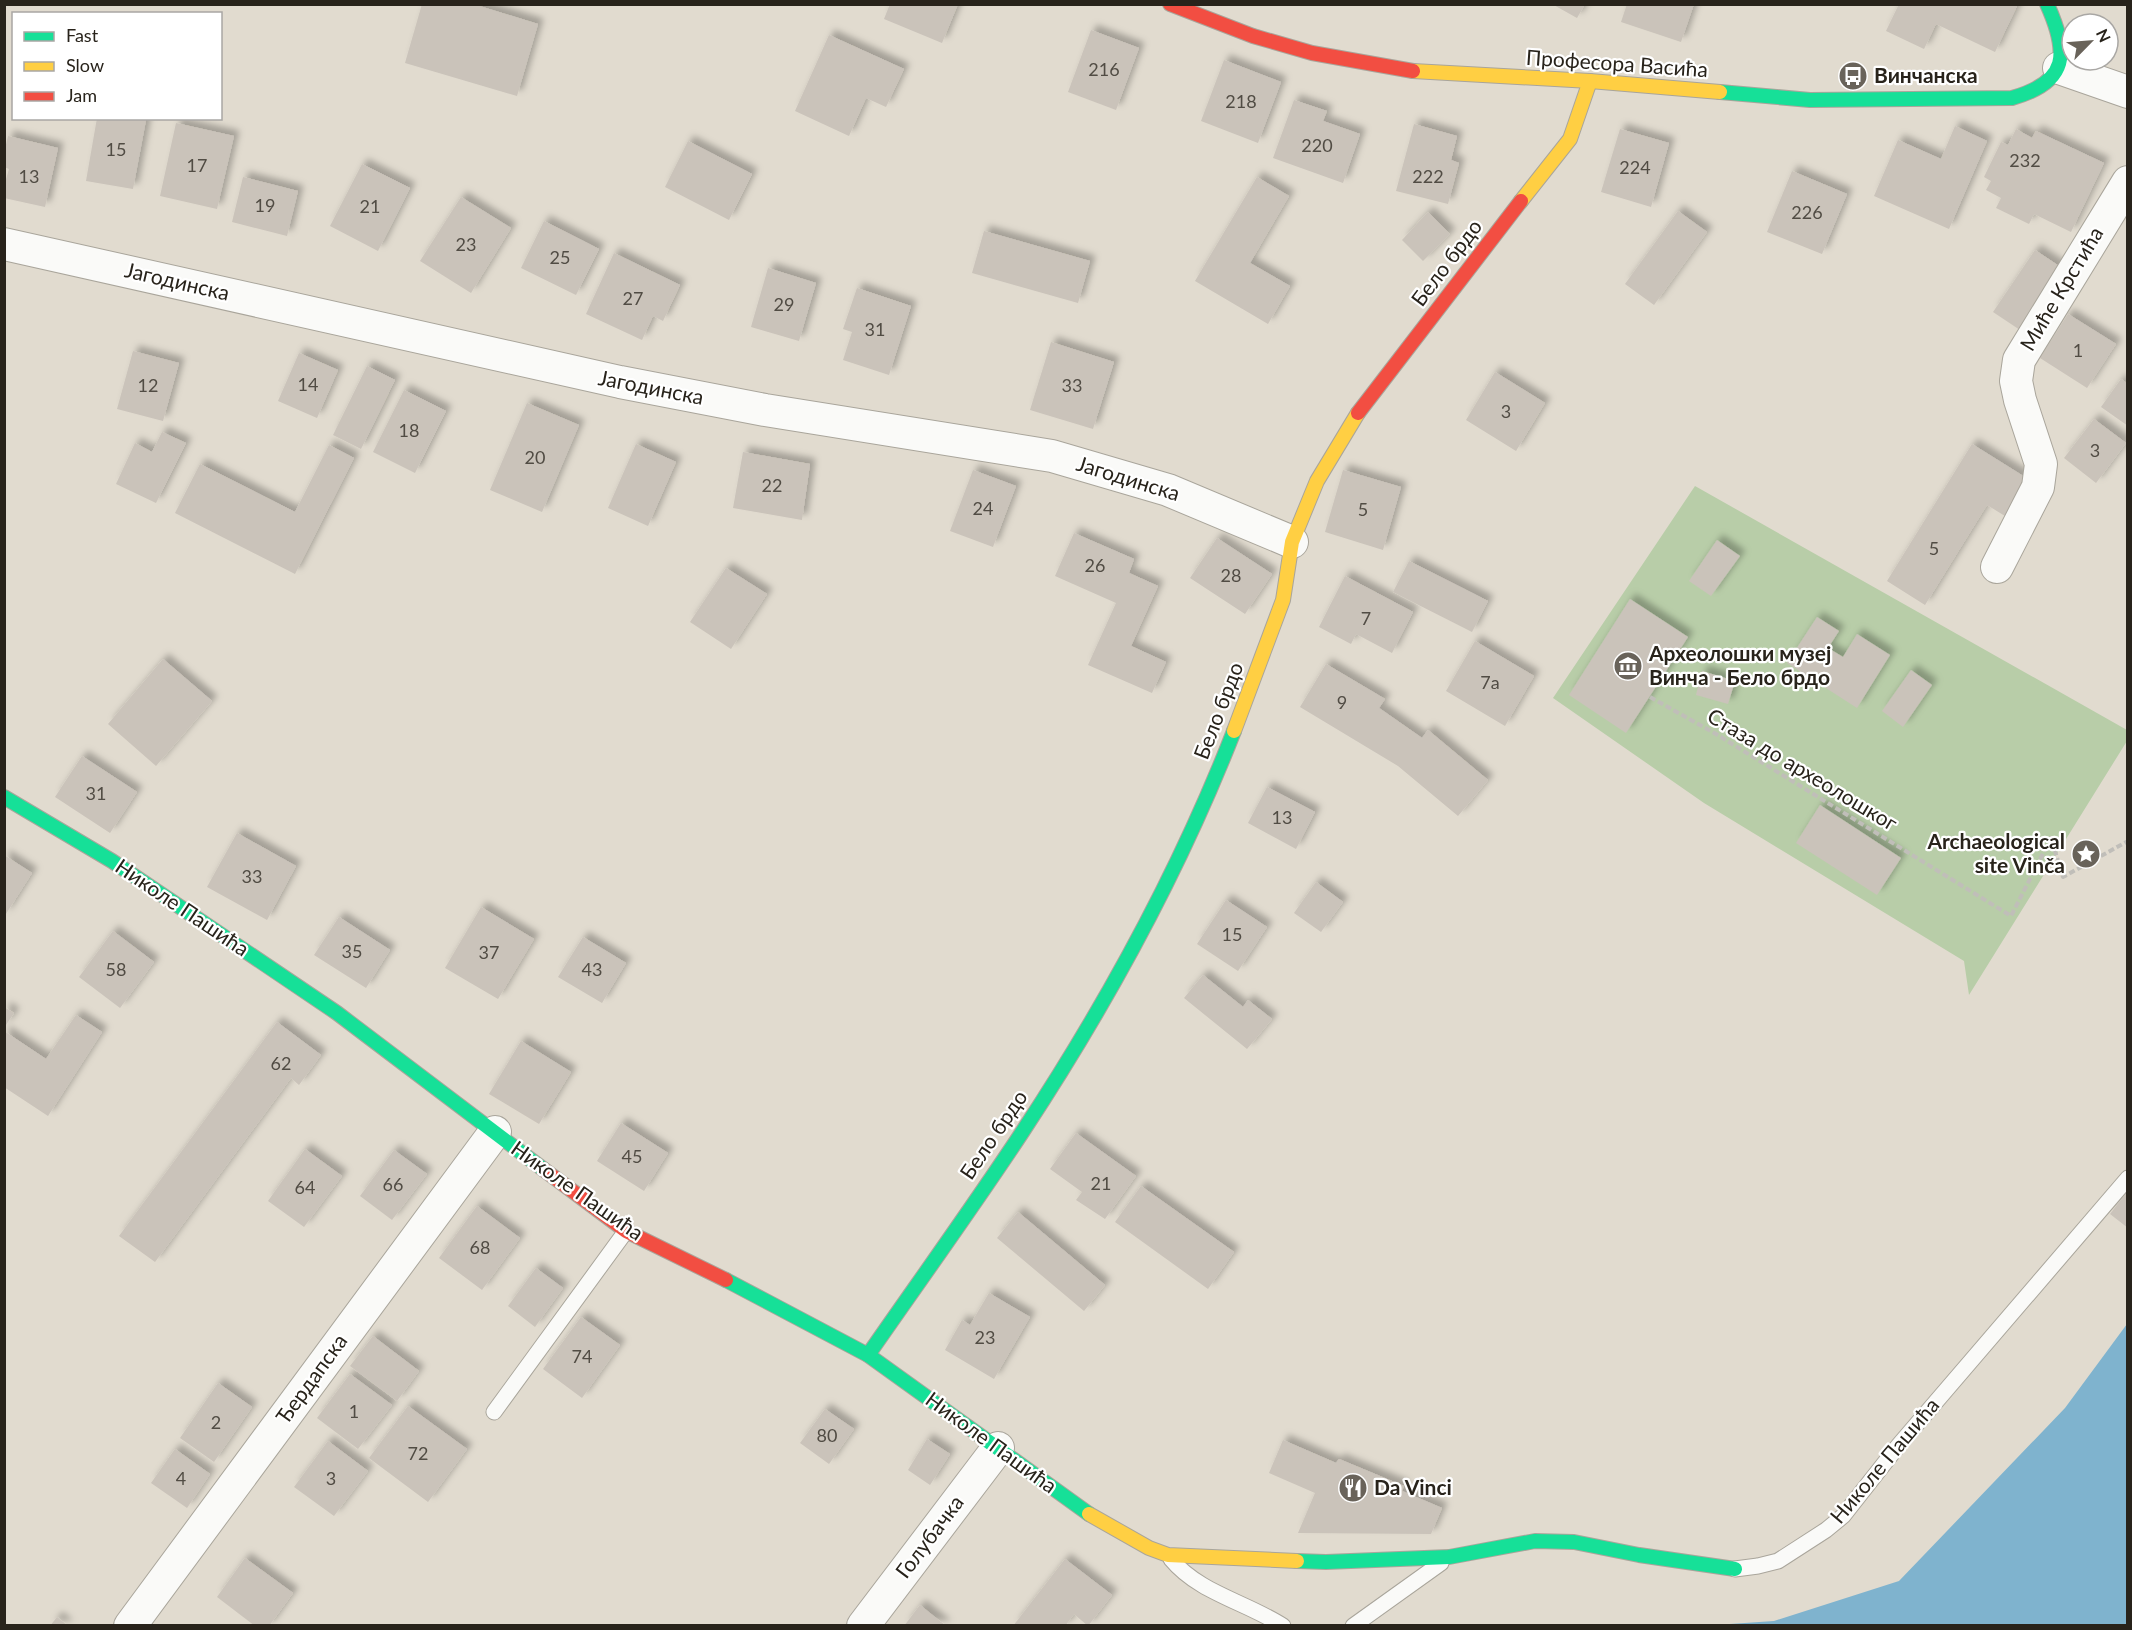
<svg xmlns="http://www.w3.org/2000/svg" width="2132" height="1630" font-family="Lato,sans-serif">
	<defs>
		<filter id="shadow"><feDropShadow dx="5.5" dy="-5.5" stdDeviation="3" flood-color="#0004"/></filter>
	</defs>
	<rect width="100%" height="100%" fill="#e1dbcf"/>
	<path fill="#b8cda8" d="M1695,486L2127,730V741L1969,995L1964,961L1704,803L1553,698Z"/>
	<path fill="#7fb3ce" d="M2127,1324V1625H1715L1774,1621L1899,1581L2065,1408Z"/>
	<g fill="#cac3ba" filter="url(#shadow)">
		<path d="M422,4H473L538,24L517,96L405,63Z"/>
		<path d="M890,4H958L942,43L884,19Z"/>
		<path d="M1552,4H1585L1577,18Z"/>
		<path d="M1627,4H1694L1681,42L1621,22Z"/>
		<path d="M1899,4H2018L1995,52L1936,24L1924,49L1886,31Z"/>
		<path d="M1091,30L1139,48L1116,110L1068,92Z"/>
		<path d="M829,35L904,69L886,107L866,98L849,136L795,111Z"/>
		<path d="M1224,60L1281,82L1258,143L1201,121Z"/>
		<path d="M1294,100L1327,111L1323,121L1360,134L1343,183L1273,158Z"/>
		<path d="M97,118L146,120L133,189L86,181Z"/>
		<path d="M176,123L234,136L217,209L160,196Z"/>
		<path d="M1414,124L1457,136L1451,160L1459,163L1448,204L1396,191Z"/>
		<path d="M1955,126L1987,141L1949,229L1874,196L1898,140L1941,159Z"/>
		<path d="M1620,129L1669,143L1651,207L1601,192Z"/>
		<path d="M2016,129L2032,138L2036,131L2104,163L2071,232L2034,214L2029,224L1996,208L2001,198L1986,190L1991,181L1984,177L2001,142L2008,145Z"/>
		<path d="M8,136L58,148L45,207L4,198V186L9,169L4,167V153Z"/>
		<path d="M688,141L752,174L729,220L665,187Z"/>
		<path d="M362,164L410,188L378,251L330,226Z"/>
		<path d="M1792,171L1847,194L1822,254L1767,232Z"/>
		<path d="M243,177L298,191L287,236L232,222Z"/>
		<path d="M1257,177L1289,196L1250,263L1290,286L1268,324L1195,281Z"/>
		<path d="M461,197L511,228L471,293L420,261Z"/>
		<path d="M1678,211L1707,232L1654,305L1625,284Z"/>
		<path d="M1428,212L1450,234L1423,261L1402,240Z"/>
		<path d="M544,221L599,249L576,295L521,268Z"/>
		<path d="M984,231L1090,261L1078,303L972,273Z"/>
		<path d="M2035,250L2062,268L2020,330L1993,312Z"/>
		<path d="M614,253L680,285L663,321L653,316L642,340L586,314Z"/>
		<path d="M768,268L816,283L799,341L751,327Z"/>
		<path d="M857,288L911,306L889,375L843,360L852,332L843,329Z"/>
		<path d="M2068,314L2116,344L2087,388L2040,358Z"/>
		<path d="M1051,342L1114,362L1093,429L1030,410Z"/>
		<path d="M133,351L179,363L163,421L117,409Z"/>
		<path d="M299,353L338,370L317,418L278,401Z"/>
		<path d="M367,366L395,380L361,449L333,435Z"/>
		<path d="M1495,372L1545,403L1516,451L1466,420Z"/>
		<path d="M2121,379L2128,384V426L2101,407Z"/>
		<path d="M404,390L446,411L415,473L373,452Z"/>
		<path d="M527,403L579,425L542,512L490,490Z"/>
		<path d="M2094,419L2126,443L2096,483L2064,458Z"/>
		<path d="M162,432L186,443L156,503L116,484L135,443L152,452Z"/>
		<path d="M636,444L676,462L648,526L608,508Z"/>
		<path d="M1972,444L2028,479L2005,516L1987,505L1925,605L1887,581Z"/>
		<path d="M329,445L354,458L295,574L175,513L200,464L295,512Z"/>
		<path d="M743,452L810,464L802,520L733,508Z"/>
		<path d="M973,470L1016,486L993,547L950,531Z"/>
		<path d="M1343,470L1401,487L1383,550L1325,532Z"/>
		<path d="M1074,533L1134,559L1129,573L1158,586L1131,646L1166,662L1152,693L1088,665L1116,603L1055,576Z"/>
		<path d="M1217,538L1272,574L1245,614L1190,578Z"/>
		<path d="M1717,540L1740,556L1711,596L1689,581Z"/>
		<path d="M1409,561L1488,601L1472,632L1393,592Z"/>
		<path d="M726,568L767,594L731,649L690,622Z"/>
		<path d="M1345,576L1413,612L1392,653L1356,634L1351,644L1319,627Z"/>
		<path d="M1630,599L1688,637L1626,733L1569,695Z"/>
		<path d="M1817,617L1839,631L1828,648L1843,657L1857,634L1890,655L1857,708L1787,663Z"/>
		<path d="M1475,641L1534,676L1505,726L1446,691Z"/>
		<path d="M163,659L212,701L156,766L108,724Z"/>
		<path d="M1326,664L1385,699L1379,708L1422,738L1428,730L1488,780L1458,816L1398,766L1300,707Z"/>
		<path d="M1911,670L1932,685L1903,727L1882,711Z"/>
		<path d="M1702,671L1735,681L1728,704L1696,695Z"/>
		<path d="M82,756L137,792L110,833L55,797Z"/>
		<path d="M1267,787L1315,812L1296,849L1248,823Z"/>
		<path d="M1820,805L1901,858L1877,895L1796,843Z"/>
		<path d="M237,833L296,866L267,920L207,887Z"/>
		<path d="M4,855L32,873L4,917Z"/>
		<path d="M1316,882L1343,902L1321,932L1294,913Z"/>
		<path d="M1226,900L1267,927L1238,971L1197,944Z"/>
		<path d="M481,907L534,939L498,999L445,968Z"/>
		<path d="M339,917L390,950L366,988L314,955Z"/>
		<path d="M113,931L154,962L120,1008L79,977Z"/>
		<path d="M583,937L626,963L602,1003L558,977Z"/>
		<path d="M1203,975L1243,1007L1248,1000L1272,1019L1247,1049L1184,998Z"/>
		<path d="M4,1007L14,1013L4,1028Z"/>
		<path d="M76,1015L102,1032L48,1116L4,1087V1031L46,1059Z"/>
		<path d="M277,1022L321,1055L299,1085L291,1078L155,1262L119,1236Z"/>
		<path d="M521,1041L571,1072L539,1124L489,1094Z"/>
		<path d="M621,1123L668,1153L644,1191L597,1161Z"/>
		<path d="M1076,1133L1136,1176L1105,1219L1076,1200L1082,1192L1050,1169Z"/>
		<path d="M305,1149L342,1176L304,1227L268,1201Z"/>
		<path d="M394,1150L427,1174L392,1220L360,1196Z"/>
		<path d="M1141,1186L1234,1252L1208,1289L1115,1222Z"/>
		<path d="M2128,1191V1228L2110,1214Z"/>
		<path d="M477,1206L520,1238L482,1290L439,1258Z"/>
		<path d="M1018,1212L1105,1285L1084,1311L997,1238Z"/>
		<path d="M536,1268L563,1288L535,1327L508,1306Z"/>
		<path d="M989,1293L1030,1317L994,1379L945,1350L962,1320L970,1325Z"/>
		<path d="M581,1317L620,1345L582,1398L543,1369Z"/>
		<path d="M373,1336L419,1371L397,1401L350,1366Z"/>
		<path d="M350,1374L392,1405L358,1449L317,1418Z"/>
		<path d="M218,1383L252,1407L214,1462L180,1438Z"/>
		<path d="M408,1406L467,1449L428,1502L369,1458Z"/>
		<path d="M825,1409L854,1429L829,1464L800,1443Z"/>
		<path d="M927,1439L950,1454L930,1485L908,1470Z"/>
		<path d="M1283,1440L1336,1463L1339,1459L1404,1486L1402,1491L1442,1508L1431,1534L1298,1533L1315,1493L1269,1473Z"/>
		<path d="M328,1441L368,1471L334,1516L294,1487Z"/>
		<path d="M175,1449L210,1474L187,1508L151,1483Z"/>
		<path d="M245,1558L293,1593L269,1626H255L217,1597Z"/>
		<path d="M1065,1559L1112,1595L1088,1626L1074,1614L1065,1626H1013Z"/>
		<path d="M920,1605L946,1626H904Z"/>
		<path d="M57,1617L68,1626H50Z"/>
	</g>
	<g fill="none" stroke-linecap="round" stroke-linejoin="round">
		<g stroke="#a9a59b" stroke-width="17">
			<g id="lane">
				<path d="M494,1412L626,1231"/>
				<path d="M1171,1559C1199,1593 1246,1602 1283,1626"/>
				<path d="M1735,1569L1758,1566L1778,1561L1826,1530L1843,1516L1898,1446L2128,1178"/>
				<path d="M1353,1626L1441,1563"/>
			</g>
		</g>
		<g stroke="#a9a59b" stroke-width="34">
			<g id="street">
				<path d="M2059,68L2128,92"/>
				<path d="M4,244L620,382L765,410L1052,456L1168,490L1292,542"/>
				<path d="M1997,567L2038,487L2041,464L2020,400L2016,381L2019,360L2128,182"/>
				<path d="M130,1626L495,1132"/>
				<path d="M863,1626L998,1448"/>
			</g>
		</g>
		<g stroke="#a9a59b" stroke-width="16">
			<g id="fast">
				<path d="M1720,92L1810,100L2012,98C2069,82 2069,53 2047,4"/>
				<path d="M4,797L112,861L337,1013L543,1169"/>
				<path d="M726,1280L868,1355L1089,1514"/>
				<path d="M868,1355C920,1280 973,1207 1023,1131C1106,1005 1179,872 1234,731"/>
				<path d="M1297,1561L1326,1562L1449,1557L1535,1541L1574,1542L1639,1555L1735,1569"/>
			</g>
		</g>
		<g stroke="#a9a59b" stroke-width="16">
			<g id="slow">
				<path d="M1413,71L1590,81L1720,92"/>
				<path d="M1521,201L1570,139L1590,81"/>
				<path d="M1234,731L1283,600L1292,542L1317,481L1358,413"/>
				<path d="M1089,1514L1149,1548L1168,1555L1297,1561"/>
			</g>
		</g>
		<g stroke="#a9a59b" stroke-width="16">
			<g id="jam">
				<path d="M1170,4L1253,36L1312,53L1413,71"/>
				<path d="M1358,413L1521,201"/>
				<path d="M543,1169L626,1231L726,1280"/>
			</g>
		</g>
		<path stroke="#c0beb9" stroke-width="4" stroke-dasharray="6 3" stroke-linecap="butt" d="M1650,697L1716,734L2011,916L2051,838L2063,877L2128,841"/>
		<use href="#lane" stroke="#fafaf8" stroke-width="15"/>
		<use href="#street" stroke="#fafaf8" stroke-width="32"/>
		<use href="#fast" stroke="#16e098" stroke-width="14"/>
		<use href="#slow" stroke="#ffcf43" stroke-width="14"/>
		<use href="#jam" stroke="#f24e42" stroke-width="14"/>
	</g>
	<defs>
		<g id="bus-disc" transform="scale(1.5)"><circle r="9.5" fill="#69635a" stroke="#fff"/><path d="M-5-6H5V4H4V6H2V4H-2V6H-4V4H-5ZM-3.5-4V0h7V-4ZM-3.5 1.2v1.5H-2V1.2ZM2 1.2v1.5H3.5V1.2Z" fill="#fff"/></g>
		<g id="museum-disc" transform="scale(1.5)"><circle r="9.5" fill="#69635a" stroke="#fff"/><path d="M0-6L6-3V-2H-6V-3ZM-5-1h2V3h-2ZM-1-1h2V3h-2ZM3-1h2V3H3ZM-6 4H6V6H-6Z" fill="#fff"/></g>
		<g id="sight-disc" transform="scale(1.5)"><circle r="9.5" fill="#69635a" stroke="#fff"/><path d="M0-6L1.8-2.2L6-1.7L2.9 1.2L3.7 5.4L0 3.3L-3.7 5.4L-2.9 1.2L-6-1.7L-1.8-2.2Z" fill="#fff"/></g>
		<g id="restaurant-disc" transform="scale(1.5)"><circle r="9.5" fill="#69635a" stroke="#fff"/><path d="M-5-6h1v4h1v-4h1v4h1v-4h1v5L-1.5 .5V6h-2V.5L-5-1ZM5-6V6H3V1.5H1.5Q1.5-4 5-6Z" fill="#fff"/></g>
	</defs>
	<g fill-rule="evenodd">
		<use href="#bus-disc" x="1853" y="76"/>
		<use href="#museum-disc" x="1628" y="666"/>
		<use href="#sight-disc" x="2086" y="854"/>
		<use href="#restaurant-disc" x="1353" y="1488"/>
	</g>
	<g text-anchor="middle" stroke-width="4.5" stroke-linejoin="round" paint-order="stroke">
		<g font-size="18" fill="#514c44">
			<text x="1104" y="76">216</text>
			<text x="1241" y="108">218</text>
			<text x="1317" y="152">220</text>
			<text x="116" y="156">15</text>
			<text x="2025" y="167">232</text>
			<text x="197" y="172">17</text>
			<text x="1635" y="174">224</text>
			<text x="29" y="183">13</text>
			<text x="1428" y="183">222</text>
			<text x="265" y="212">19</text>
			<text x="370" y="213">21</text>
			<text x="1807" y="219">226</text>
			<text x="466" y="251">23</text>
			<text x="560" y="264">25</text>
			<text x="633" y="305">27</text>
			<text x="784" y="311">29</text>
			<text x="875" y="336">31</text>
			<text x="2078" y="357">1</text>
			<text x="308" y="391">14</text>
			<text x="148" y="392">12</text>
			<text x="1072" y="392">33</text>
			<text x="1506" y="418">3</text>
			<text x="409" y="437">18</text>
			<text x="2095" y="457">3</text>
			<text x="535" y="464">20</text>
			<text x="772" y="492">22</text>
			<text x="983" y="515">24</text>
			<text x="1363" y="516">5</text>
			<text x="1934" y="555">5</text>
			<text x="1095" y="572">26</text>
			<text x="1231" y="582">28</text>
			<text x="1366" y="625">7</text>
			<text x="1490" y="689">7a</text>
			<text x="1342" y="709">9</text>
			<text x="96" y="800">31</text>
			<text x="1282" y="824">13</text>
			<text x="252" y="883">33</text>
			<text x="1232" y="941">15</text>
			<text x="352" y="958">35</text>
			<text x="489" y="959">37</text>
			<text x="116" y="976">58</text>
			<text x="592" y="976">43</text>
			<text x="281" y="1070">62</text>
			<text x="632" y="1163">45</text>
			<text x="1101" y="1190">21</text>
			<text x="393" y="1191">66</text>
			<text x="305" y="1194">64</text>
			<text x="480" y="1254">68</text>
			<text x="985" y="1344">23</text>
			<text x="582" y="1363">74</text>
			<text x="354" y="1418">1</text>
			<text x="216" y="1429">2</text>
			<text x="827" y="1442">80</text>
			<text x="418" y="1460">72</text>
			<text x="181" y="1485">4</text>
			<text x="331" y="1485">3</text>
		</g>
		<g font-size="21" fill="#28231b" stroke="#fff">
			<text transform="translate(1617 64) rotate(4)" y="7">Професора Васића</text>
			<text transform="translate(1447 263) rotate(-53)" y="7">Бело брдо</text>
			<text transform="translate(177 282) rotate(13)" y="7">Јагодинска</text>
			<text transform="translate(2062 289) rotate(-59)" y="7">Миће Крстића</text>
			<text transform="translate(651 388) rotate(11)" y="7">Јагодинска</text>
			<text transform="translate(1128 479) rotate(17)" y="7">Јагодинска</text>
			<text transform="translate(1219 711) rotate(-69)" y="7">Бело брдо</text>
			<text transform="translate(1802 770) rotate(31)" y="7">Стаза до археолошког</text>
			<text transform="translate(182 908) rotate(34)" y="7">Николе Пашића</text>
			<text transform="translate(994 1135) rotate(-56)" y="7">Бело брдо</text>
			<text transform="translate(577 1191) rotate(35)" y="7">Николе Пашића</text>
			<text transform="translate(312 1379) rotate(-54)" y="7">Ђердапска</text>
			<text transform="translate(991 1443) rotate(36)" y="7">Николе Пашића</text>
			<text transform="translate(1885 1461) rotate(-50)" y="7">Николе Пашића</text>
			<text transform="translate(930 1537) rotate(-53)" y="7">Голубачка</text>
		</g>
		<g font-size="21" font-weight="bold" fill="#28231b" stroke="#fff" text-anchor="start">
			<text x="1874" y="83">Винчанска</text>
			<text x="1649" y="661">Археолошки музеј<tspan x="1649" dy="24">Винча - Бело брдо</tspan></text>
			<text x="2065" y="849" text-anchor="end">Archaeological<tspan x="2065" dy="24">site Vinča</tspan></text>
			<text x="1374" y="1495">Da Vinci</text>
		</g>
	</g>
	<rect width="2132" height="1630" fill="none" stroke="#28231b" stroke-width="12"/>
	<rect x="12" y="12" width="210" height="108" fill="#ffffff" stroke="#a9a7a4" stroke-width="1.5"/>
	<rect x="24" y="32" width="30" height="9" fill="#16e098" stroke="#a9a7a4" stroke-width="1.5"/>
	<text x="66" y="42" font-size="18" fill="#28231b">Fast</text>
	<rect x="24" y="62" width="30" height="9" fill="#ffcf43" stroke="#a9a7a4" stroke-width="1.5"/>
	<text x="66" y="72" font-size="18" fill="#28231b">Slow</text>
	<rect x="24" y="92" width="30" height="9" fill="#f24e42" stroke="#a9a7a4" stroke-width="1.5"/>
	<text x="66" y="102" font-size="18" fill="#28231b">Jam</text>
	<g transform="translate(2090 42) rotate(65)"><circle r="28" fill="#ffffff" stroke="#a9a7a4" stroke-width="1.5"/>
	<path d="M0-4.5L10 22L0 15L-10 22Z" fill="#69635a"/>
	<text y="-9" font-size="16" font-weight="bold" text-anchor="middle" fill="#28231b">N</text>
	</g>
</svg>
